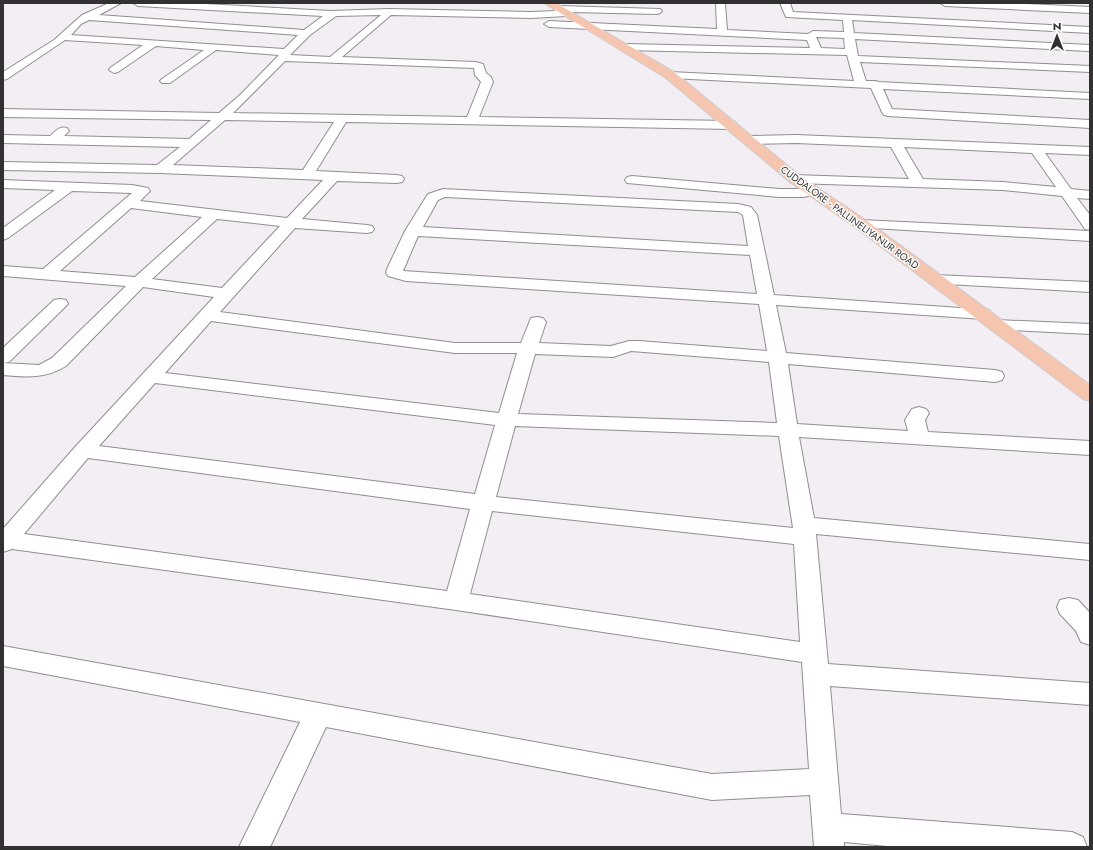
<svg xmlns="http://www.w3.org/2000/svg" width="1093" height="850" font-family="Jost,sans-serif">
	<rect width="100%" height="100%" fill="#f3eef3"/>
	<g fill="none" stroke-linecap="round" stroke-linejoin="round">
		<g stroke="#918d91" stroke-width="2">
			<g id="minor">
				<path d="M109,3H121L99,15L304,30L323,16L138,6L133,3H187L330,11L389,9L531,12L556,11L554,9L556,7L559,6L660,9L662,11L660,13L657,14L571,12L570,15L567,16L531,18L391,15L342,57L475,62L483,64L486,73L491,77L493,82L479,117L731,121L735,122L737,125L735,128L731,129L346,122L316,171L397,175L402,176L404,179L402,182L397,183L337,181L302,219L367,225L372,226L374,229L372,232L367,233L295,228L220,312L455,343H521L531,318L537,317L543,318L546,322L539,343L611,346L629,341H639L767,351L759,304L406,281L388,276L386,273L387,269L405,231L426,197L428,194L443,189L738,204L751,207L757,215L774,295L989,310L992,314L989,318L983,319L776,305L786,353L995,370L1002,372L1004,376L1002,380L995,382L788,364L797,424L908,431L905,420L912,409L919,407L926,409L929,413L925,420L928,432L1090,441V455L799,437L814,518L1090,544V560L816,534L828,664L1090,683V705L830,686L841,814L1072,832L1083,837L1087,847H898L844,842V847H814L810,795L712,800L326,727L270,847H239L300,722L3,666V646L712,774L809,769L802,662L456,610L12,549L3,552V529L76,446L214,297L143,287L66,366C45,379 26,377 3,375V348L54,300L60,299L66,300L68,304L9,362L3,363L39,365L52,358L126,286L3,276V266L43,269L132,193L72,191L8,238L3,240V228L55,190L3,188V180L132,185L148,188L150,191L140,201L287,218L323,180L160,173L3,170V162L157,165L180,147L3,143V135L50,136C56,131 59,126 67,128L69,131L64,136L189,139L211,120L3,117V109L219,113L240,95L279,55L216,50L170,83H162L160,81L162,79L204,50L156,46L118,72L114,73L109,70L110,68L143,45L65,40L7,79L3,80V72L54,40L82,15ZM381,15L330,57L290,55L310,35L336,16ZM89,20L298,35L284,49L71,35L81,24ZM285,61L474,68L475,75L481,82L467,117L233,113ZM225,120L334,122L303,170L173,165ZM445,197L738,212L743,215L748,246L423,227L438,200ZM131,208L202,217L135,277L60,271ZM217,219L280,226L222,288L152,279ZM418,236L750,255L757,294L403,271ZM211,321L455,353H517L499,413L165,373ZM631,351L769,362L777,423L518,414L535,354L613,357ZM155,383L495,425L475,494L99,446ZM515,426L779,436L793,528L496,497ZM88,458L470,509L447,591L24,534ZM492,511L794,544L800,642L470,594Z"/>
				<path d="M716,3L725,4L727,30L808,34L813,31L844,32L843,20L786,17L780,3H790L793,12L1090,27V33L852,20L854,33L1090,45V51H1088L855,39L858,56L1090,66V72L860,62L866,81H875L879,82L1090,93V99L883,89L892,109L1090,120V128L888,116L884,115L882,112L871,88L670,78L664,75L670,72L854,81L847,55L625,50L620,47L625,44L810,48L807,40L549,27L544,24L549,21L717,29ZM816,37L844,38L845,49L821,48Z"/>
				<path d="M940,3H1003L1090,7V13L945,6Z"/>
				<path d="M796,135L1090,147V155L1045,153L1071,189L1090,191V199L1077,198L1090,215V230L1085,229L1062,196L1003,190L795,183L790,182L788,179L790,176L795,175L909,179L891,147L796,143L749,144L745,143L743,140L745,137L749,136ZM904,147L1032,153L1056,187L1003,182L923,179Z"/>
				<path d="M632,176L779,189H803L813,187L818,188L820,191L818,194L803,197H779L627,183L625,180L627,177Z"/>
				<path d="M861,220L1090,231V241L856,227L854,224L856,221Z"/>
				<path d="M935,275L1090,282V292L929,283L927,280L929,277Z"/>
				<path d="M996,320L1090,324V334L990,329L987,325L990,321Z"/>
				<path d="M1069,598L1078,600L1090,613V645L1081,642L1076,631L1060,614L1057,607L1060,600Z"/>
			</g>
		</g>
		<g stroke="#cecdce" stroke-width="2">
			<path id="primary" d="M544,3H556L674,72L800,176L867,221L1090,385V401L1083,399L855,227L790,182L666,78Z"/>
		</g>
		<use href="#minor" fill="#fff" fill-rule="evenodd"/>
		<use href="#primary" fill="#f5c5af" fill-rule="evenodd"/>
	</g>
	<g text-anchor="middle" stroke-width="3" stroke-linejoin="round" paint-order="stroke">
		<g font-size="10" fill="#323032" stroke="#fff">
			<text transform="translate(850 217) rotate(36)" y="4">CUDDALORE - PALLINELIYANUR ROAD</text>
		</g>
	</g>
	<rect width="1093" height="850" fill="none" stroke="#323032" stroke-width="8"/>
	<g transform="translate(1057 36)" stroke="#ffffff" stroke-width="3" paint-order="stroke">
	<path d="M0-3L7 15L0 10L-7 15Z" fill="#323032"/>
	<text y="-6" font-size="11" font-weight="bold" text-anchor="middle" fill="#323032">N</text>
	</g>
</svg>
